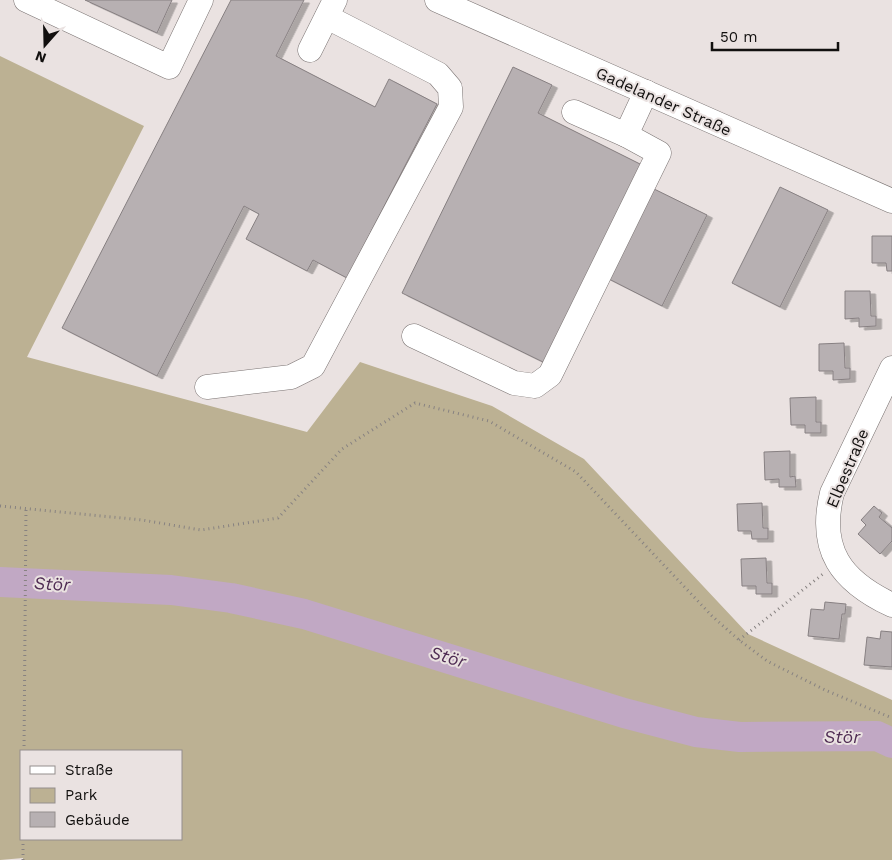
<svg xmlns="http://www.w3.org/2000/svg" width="892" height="860" font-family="'Work Sans',sans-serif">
	<defs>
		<filter id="shadow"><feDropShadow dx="5.5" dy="3" stdDeviation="0" flood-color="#0004"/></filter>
	</defs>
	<rect width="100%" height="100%" fill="#eae2e1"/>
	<path fill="#bcb193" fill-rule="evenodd" d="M0,56L144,126L27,357L307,432L360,362L492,406L584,459L748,634L892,700V860H23V858L0,860ZM181,751V839H21V751Z"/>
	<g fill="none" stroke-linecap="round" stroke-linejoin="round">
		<path stroke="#c1a8c4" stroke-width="30" d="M0,582L171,590L231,598L304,614L624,713L696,732L740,737L877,736L892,743"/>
	</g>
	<g fill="#b7b0b2" stroke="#878082" filter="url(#shadow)">
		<path d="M85,0H172L157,33Z"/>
		<path d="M231,0H304L276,56L375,107L389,79L437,104L347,278L313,260L307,271L246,239L259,214L244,206L157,376L62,328Z"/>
		<path d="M513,67L552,85L538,113L642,165L545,363L402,293Z"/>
		<path d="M650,187L707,215L662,306L605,277Z"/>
		<path d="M780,187L828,210L780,307L732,283Z"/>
		<path d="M872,236H892V271H887L886,263H872Z"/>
		<path d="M845,291H870L871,316H876V326L859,327V318L845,319Z"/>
		<path d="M844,343L845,368H850V379L833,380V371H819V344Z"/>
		<path d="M816,397V422H821V433H805V425H791L790,398Z"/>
		<path d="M790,451V477L795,476L796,487H779V479L765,480L764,452Z"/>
		<path d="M762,503L763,528H768V539H752L751,531H738L737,504Z"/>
		<path d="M874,506L882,513L879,517L892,528V541L880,554L858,534L866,525L861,520Z"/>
		<path d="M766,558L767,583H772V594H756V586H742L741,559Z"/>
		<path d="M825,602L846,604L845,614H842L839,639L808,636L811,609L824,610Z"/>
		<path d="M881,631L892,632V667L864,665L867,637L880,639Z"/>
	</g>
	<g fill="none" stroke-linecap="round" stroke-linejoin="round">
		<g stroke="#7a7372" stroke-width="25">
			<g id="minor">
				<path d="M26,0L169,67L201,0"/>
				<path d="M437,0L892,201"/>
				<path d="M310,50L335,0"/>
				<path d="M574,112L626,135"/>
				<path d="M414,336L514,383L535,386L550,375L659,153L626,135L646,92"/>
				<path d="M892,368L832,493C818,550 841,581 892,605"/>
				<path d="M207,387L291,377L313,366L451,107L450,88L438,74L327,17"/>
			</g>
		</g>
		<g stroke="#878281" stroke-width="3" stroke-dasharray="1 4" stroke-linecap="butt">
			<path d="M0,506L142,520L201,530L278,518L342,449L415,403L489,421L576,472L712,616L739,640L767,661L825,690L892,718"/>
			<path d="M739,640L823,574"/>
			<path d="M24,751L26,507"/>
			<path d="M23,860V839"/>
		</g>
		<use href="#minor" stroke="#fff" stroke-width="24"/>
	</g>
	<g text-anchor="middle" stroke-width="4" stroke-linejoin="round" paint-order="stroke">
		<g font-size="16" fill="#12100f" stroke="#eae2e1">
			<text transform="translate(664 101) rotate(24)" y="6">Gadelander Straße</text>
			<text transform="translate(847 468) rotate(-67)" y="6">Elbestraße</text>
		</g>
		<g font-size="18" font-style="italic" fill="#502d54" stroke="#eae2e1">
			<text transform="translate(52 584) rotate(3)" y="6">Stör</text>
			<text transform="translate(448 657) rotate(17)" y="6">Stör</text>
			<text x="842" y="743">Stör</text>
		</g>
	</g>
	<rect x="20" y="750" width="162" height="90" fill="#eae2e1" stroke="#948e8d"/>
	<rect x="30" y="766" width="25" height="8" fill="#ffffff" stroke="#948e8d"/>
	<text x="65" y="775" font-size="15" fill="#12100f">Straße</text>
	<rect x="30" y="788" width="25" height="15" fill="#bcb193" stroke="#948e8d"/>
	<text x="65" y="800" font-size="15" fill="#12100f">Park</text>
	<rect x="30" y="812" width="25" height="15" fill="#b7b0b2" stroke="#948e8d"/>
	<text x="65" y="825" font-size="15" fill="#12100f">Gebäude</text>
	<g transform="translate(45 45) rotate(200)" stroke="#eae2e1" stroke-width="4" paint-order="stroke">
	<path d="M0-4L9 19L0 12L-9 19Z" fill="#12100f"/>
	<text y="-8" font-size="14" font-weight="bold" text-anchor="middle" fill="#12100f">N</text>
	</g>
	<path d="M712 42v8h126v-8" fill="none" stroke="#12100f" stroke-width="2.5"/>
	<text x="720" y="42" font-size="15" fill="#12100f" stroke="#eae2e1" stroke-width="4" paint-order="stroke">50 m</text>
</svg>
